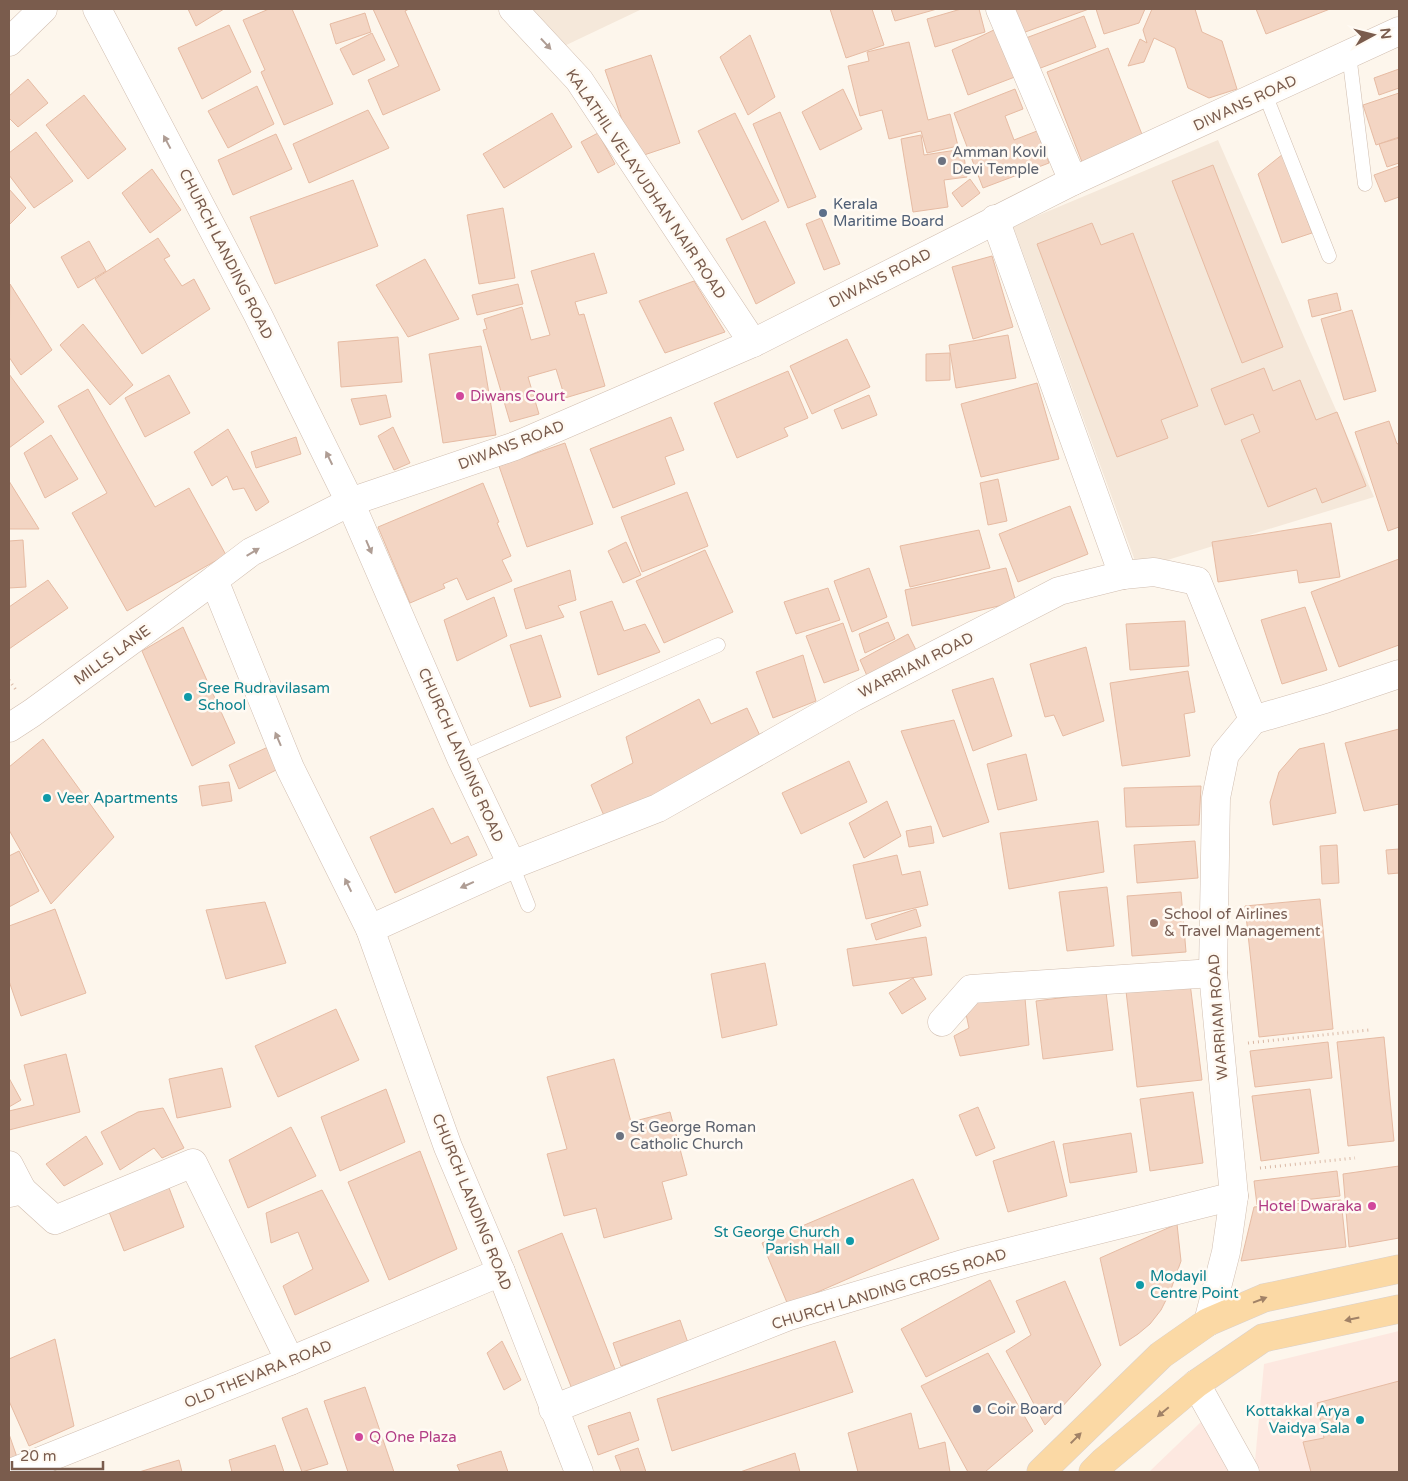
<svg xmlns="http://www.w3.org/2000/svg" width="1408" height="1481" font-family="'Varela Round',sans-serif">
	<rect width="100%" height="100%" fill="#fdf6ec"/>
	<g fill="#f5e8da">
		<path d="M523,9H642L560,48Z"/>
		<path d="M1218,140L1374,497L1138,569L1013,226Z"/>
	</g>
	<g fill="#fde8e0">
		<path d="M1399,1331V1472H1254L1264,1364Z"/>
		<path d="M1202,1421L1231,1472H1149Z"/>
	</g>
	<g fill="#f3d5c3" stroke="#e6bba3">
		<path d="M188,9H224L196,26Z"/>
		<path d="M269,9H292L333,104L284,125L261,72L265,70L243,20Z"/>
		<path d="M373,9H409L405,11L440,90L383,115L368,80L399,66Z"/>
		<path d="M830,9H872L884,45L846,58Z"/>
		<path d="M891,9H937L895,21Z"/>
		<path d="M961,9H979L985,32L935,47L927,19Z"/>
		<path d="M1007,9H1089L1017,35Z"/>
		<path d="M1096,9H1145L1139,23L1104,34Z"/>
		<path d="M1152,9H1195L1202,32L1222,41L1237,89L1209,98L1188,88L1175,48L1154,38L1144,62L1128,66L1140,39L1147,43L1143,30Z"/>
		<path d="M1256,9H1330L1266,34Z"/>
		<path d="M365,13L371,32L336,44L330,24Z"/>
		<path d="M1084,16L1096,47L1038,69L1026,38Z"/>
		<path d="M229,25L251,72L202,99L178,48Z"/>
		<path d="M998,28L1020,75L968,95L952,50Z"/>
		<path d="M372,33L385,60L353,75L340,49Z"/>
		<path d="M750,35L775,97L748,115L720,57Z"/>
		<path d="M909,42L928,120L950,114L958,146L927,153L921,131L889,139L882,110L860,116L848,66L869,61L867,52Z"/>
		<path d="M1108,48L1143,137L1082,162L1047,72Z"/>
		<path d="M651,55L680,143L635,158L605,70Z"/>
		<path d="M1399,69V88L1379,95L1374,78Z"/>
		<path d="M28,79L48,103L18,127L9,118V96Z"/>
		<path d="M257,86L274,124L228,148L208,111Z"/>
		<path d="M843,89L862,129L820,150L802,112Z"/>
		<path d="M1015,89L1023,109L1005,116L1014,140L1037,131L1049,163L983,188L954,113Z"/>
		<path d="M1399,93V137L1376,145L1363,105Z"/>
		<path d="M84,95L126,149L88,179L46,125Z"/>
		<path d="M368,110L389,148L309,183L293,144Z"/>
		<path d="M780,112L816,197L788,208L753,124Z"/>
		<path d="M552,113L572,147L504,188L483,154Z"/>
		<path d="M735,113L779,201L742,220L698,131Z"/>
		<path d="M36,132L73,181L34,208L9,175V153Z"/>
		<path d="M598,133L615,164L598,173L581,142Z"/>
		<path d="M276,134L292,169L233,195L218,160Z"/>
		<path d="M921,135L924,155L963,149L967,177L944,180L948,207L913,212L901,139Z"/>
		<path d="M1399,138V163L1387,167L1379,144Z"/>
		<path d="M1283,154L1312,233L1282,243L1258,174Z"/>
		<path d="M1213,165L1283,347L1242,363L1172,181Z"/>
		<path d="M1399,166V197L1385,202L1374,175Z"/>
		<path d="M152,169L181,210L150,233L122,193Z"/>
		<path d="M970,179L980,193L962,207L952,193Z"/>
		<path d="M353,180L378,246L275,284L250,217Z"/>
		<path d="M9,189L26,208L9,225Z"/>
		<path d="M503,208L515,278L479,284L467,215Z"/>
		<path d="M821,218L840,264L824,270L806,224Z"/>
		<path d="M765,221L795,283L756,304L726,239Z"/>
		<path d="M1092,223L1101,245L1133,233L1198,406L1161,420L1168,438L1117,457L1037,244Z"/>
		<path d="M158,238L170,256L164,259L182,286L194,279L210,309L142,354L95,279Z"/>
		<path d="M89,241L106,271L78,288L61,257Z"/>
		<path d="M594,253L607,293L575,302L579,315L584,314L605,386L565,398L556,369L528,377L539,414L510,422L483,330L487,329L484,319L522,307L531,340L550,335L531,271Z"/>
		<path d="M992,256L1013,327L973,339L952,267Z"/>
		<path d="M425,259L459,319L408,337L376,285Z"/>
		<path d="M694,281L725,332L665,353L639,301Z"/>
		<path d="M10,284L52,350L21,375L9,357Z"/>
		<path d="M518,284L523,304L477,315L472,295Z"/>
		<path d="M1337,293L1341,310L1312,317L1308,300Z"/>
		<path d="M1352,310L1376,391L1344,400L1321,319Z"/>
		<path d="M83,324L133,385L110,405L60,345Z"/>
		<path d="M1008,335L1016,378L956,388L949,345Z"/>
		<path d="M398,337L402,382L341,387L338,342Z"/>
		<path d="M847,339L870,387L812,414L790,366Z"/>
		<path d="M481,346L496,435L443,443L429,354Z"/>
		<path d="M950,353V380L926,381V354Z"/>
		<path d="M1264,368L1273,391L1300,380L1316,420L1337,412L1366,486L1322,503L1316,488L1268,507L1241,440L1260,432L1253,414L1225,425L1211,389Z"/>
		<path d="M788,371L808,418L784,428L788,436L737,458L714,403Z"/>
		<path d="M9,374L44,422L9,448Z"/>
		<path d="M169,375L190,413L145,437L125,398Z"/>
		<path d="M1037,383L1059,459L981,477L961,404Z"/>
		<path d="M88,389L155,507L189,488L226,555L127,611L72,513L107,493L58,406Z"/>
		<path d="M386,395L391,417L360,425L351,399Z"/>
		<path d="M869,395L877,415L842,429L834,410Z"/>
		<path d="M671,417L684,450L665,457L675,484L613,508L590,449Z"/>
		<path d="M1389,421L1397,444L1399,443V527L1388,531L1355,432Z"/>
		<path d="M393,427L410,463L394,470L378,436Z"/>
		<path d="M228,429L269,502L256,511L244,488L233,490L227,476L212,486L194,452Z"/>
		<path d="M51,435L78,479L45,498L24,453Z"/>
		<path d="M296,437L301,454L256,468L251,452Z"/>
		<path d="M565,443L593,524L527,547L499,466Z"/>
		<path d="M998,479L1007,521L988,525L980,483Z"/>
		<path d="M9,481L39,529H9Z"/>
		<path d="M483,483L499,522L497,523L511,556L502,560L512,581L467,600L457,578L443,584L445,588L410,603L378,527Z"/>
		<path d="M687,492L708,546L642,572L621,517Z"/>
		<path d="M1070,506L1088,554L1018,582L999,534Z"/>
		<path d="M1331,523L1340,577L1299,583L1297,570L1218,582L1212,542Z"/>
		<path d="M979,530L990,568L910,587L900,546Z"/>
		<path d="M23,540L26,587L9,588V541Z"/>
		<path d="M626,542L641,575L623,583L608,551Z"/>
		<path d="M705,550L733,612L664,643L636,581Z"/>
		<path d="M1399,559V645L1339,667L1311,592Z"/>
		<path d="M869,568L887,617L852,632L834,581Z"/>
		<path d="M1006,568L1016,602L912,626L905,590Z"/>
		<path d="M570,570L576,600L558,606L564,617L526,629L514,589Z"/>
		<path d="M48,580L68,608L9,649V607Z"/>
		<path d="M828,588L840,620L796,634L784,602Z"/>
		<path d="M494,597L507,636L457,661L444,620Z"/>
		<path d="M612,601L624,631L645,624L660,652L598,675L580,612Z"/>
		<path d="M1305,607L1327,670L1282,684L1261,620Z"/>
		<path d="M1185,621L1189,666L1130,670L1126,624Z"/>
		<path d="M888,622L895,639L865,653L859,634Z"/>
		<path d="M843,623L859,670L824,683L806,636Z"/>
		<path d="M183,627L235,743L192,766L142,651Z"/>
		<path d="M908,634L917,652L868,678L860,660Z"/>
		<path d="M541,635L561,697L530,707L510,645Z"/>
		<path d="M1086,647L1104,721L1063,736L1054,715L1045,717L1030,664Z"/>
		<path d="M803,655L816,701L773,718L756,672Z"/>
		<path d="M1188,671L1195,712L1184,714L1190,756L1122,766L1110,683Z"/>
		<path d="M993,678L1012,736L973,751L952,690Z"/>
		<path d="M699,699L711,724L747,708L762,740L607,823L591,785L633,763L626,737Z"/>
		<path d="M954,720L989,822L943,837L901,731Z"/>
		<path d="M1399,729V804L1364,811L1345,743Z"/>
		<path d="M43,739L114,837L51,904L9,830V767Z"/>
		<path d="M1324,743L1336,813L1273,825L1270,802L1279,772L1299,749Z"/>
		<path d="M268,747L278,769L239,789L229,765Z"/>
		<path d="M1026,754L1037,800L998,810L987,764Z"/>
		<path d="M849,761L867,802L801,834L782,793Z"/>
		<path d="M229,782L232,801L202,806L199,786Z"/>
		<path d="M1201,786L1199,825L1126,827L1124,788Z"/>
		<path d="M887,801L901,836L864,858L849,823Z"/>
		<path d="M433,808L451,844L468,836L477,855L395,893L370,837Z"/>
		<path d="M1098,821L1104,872L1009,889L1000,833Z"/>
		<path d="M931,826L934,843L909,847L906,831Z"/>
		<path d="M1195,841L1198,878L1137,883L1134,845Z"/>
		<path d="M1337,845L1339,883L1322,884L1320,846Z"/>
		<path d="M1399,849V873L1388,874L1386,850Z"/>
		<path d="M19,851L39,891L9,907V856Z"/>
		<path d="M897,855L902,875L920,871L928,905L866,919L853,865Z"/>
		<path d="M1107,887L1114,946L1067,951L1059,892Z"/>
		<path d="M1181,892L1186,952L1132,956L1127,896Z"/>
		<path d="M1320,899L1333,1029L1259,1037L1245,906Z"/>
		<path d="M265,902L286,963L226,979L206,910Z"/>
		<path d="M55,909L86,993L21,1016L9,981V926Z"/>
		<path d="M916,909L921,926L876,940L871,924Z"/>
		<path d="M926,937L932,975L853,986L847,949Z"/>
		<path d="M765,963L777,1025L722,1038L711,974Z"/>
		<path d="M913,978L926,999L902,1014L889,993Z"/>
		<path d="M1190,983L1202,1080L1137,1087L1126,991Z"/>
		<path d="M1106,992L1113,1050L1043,1059L1036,1001Z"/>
		<path d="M980,998H1025L1029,1045L960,1056L954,1036L969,1028L966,1014Z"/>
		<path d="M336,1009L359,1060L278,1097L255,1046Z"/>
		<path d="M1384,1037L1394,1141L1348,1146L1337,1042Z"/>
		<path d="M1328,1042L1332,1078L1255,1087L1250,1051Z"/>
		<path d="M66,1054L80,1112L9,1130V1111L34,1105L24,1065Z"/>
		<path d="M614,1059L631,1122L670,1112L687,1175L662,1182L672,1219L604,1238L596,1208L564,1216L547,1154L567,1149L547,1077Z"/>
		<path d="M222,1068L231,1107L177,1118L169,1079Z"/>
		<path d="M9,1078L21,1100L9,1107Z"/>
		<path d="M386,1089L405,1142L340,1171L321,1117Z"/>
		<path d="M1310,1089L1319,1153L1261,1161L1252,1096Z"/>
		<path d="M1193,1092L1203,1163L1150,1171L1140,1099Z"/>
		<path d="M978,1107L995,1148L976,1156L959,1115Z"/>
		<path d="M163,1108L184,1148L162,1158L154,1148L120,1170L101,1132L138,1112Z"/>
		<path d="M291,1127L316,1176L248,1208L229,1160Z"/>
		<path d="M1131,1133L1137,1172L1070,1183L1063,1144Z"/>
		<path d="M86,1136L103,1164L64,1186L46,1164Z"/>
		<path d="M1054,1141L1067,1196L1008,1212L993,1161Z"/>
		<path d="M420,1151L457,1249L389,1280L348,1182Z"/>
		<path d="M1399,1166V1238L1349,1247L1343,1174Z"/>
		<path d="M1337,1171L1340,1196L1257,1205L1254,1181Z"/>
		<path d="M913,1179L939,1239L788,1305L762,1243Z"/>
		<path d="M166,1180L184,1227L124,1251L106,1204Z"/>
		<path d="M322,1190L369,1281L295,1315L283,1286L313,1269L298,1232L271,1243L266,1213Z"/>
		<path d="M1341,1200L1346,1247L1241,1261L1254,1207Z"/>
		<path d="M1177,1224L1181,1261L1170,1292L1161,1310L1150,1324L1138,1334L1120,1346L1100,1258Z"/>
		<path d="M562,1233L616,1372L572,1389L518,1251Z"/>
		<path d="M990,1280L1015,1332L926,1377L901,1329Z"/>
		<path d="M1065,1281L1101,1365L1045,1425L1006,1351L1031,1335L1016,1301Z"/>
		<path d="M680,1320L688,1343L621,1366L613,1343Z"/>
		<path d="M55,1339L74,1426L29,1446L9,1401V1359Z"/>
		<path d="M502,1341L521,1380L504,1390L487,1353Z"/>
		<path d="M835,1341L853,1392L672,1451L657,1399Z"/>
		<path d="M988,1353L1033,1431L985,1472H968L921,1386Z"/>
		<path d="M1399,1381V1472H1311L1303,1442L1324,1438L1317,1403Z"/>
		<path d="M365,1387L394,1472H348L324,1401Z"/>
		<path d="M307,1408L328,1464L302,1472L282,1418Z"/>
		<path d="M630,1412L639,1440L598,1455L588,1426Z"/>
		<path d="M911,1413L919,1449L945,1442L950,1472H858L848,1433Z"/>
		<path d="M9,1434L19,1463L9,1465Z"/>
		<path d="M275,1445L284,1472H232L229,1460Z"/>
		<path d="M638,1448L646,1472H621L615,1456Z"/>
		<path d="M501,1451L508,1472H460L457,1465Z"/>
		<path d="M795,1453L800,1472H740Z"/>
		<path d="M179,1460L182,1472H139Z"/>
	</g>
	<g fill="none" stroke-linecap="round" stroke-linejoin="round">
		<g stroke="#d1beb0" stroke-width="15">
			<g id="service">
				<path d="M1349,54L1365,184"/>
				<path d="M1265,94L1329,256"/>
				<path d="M461,758L718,645"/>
				<path d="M512,865L528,905"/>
			</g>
		</g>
		<g stroke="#d1beb0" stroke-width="29">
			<g id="minor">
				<path d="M513,9L579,80L753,343"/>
				<path d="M1000,9L1073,181"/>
				<path d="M9,42L43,9"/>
				<path d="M995,219L1123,575"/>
				<path d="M9,728L32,713L214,580"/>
				<path d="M512,865L658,808L854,697L1059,591L1123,575L1154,572L1197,581L1253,720"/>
				<path d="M942,1022L971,989L1213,973"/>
				<path d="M9,1165L22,1190"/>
				<path d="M9,1193L22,1190L55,1220L193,1163L290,1361"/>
				<path d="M1208,1322L1226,1252L1234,1196L1213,973L1216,798L1225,754L1253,720L1325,699L1399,674"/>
				<path d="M1196,1384L1245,1472"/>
				<path d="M553,1409L789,1316L973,1261L1234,1196"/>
			</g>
		</g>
		<g stroke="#d1beb0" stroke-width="29">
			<g id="tertiary">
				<path d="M97,9L258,315L350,502L461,758L512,865L370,929"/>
				<path d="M13,1472L290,1361L501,1272"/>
				<path d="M579,1472L501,1272L448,1147L370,929L290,768L214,580L251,552L350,502L515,446L753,343L1073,181L1399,31"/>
			</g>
		</g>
		<g stroke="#dad1cd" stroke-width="29">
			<g id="primary">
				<path d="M1041,1472L1161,1355L1208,1322L1264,1298L1399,1269"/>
				<path d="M1093,1472L1104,1461L1196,1384L1263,1338L1399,1309"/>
			</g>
		</g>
		<g stroke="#d9b8a5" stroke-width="3" stroke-dasharray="1 4" stroke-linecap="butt">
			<path d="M9,680L16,690"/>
			<path d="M1248,1043L1369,1030"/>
			<path d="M1260,1168L1355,1158"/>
		</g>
		<use href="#service" stroke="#fff" stroke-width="14"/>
		<use href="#minor" stroke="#fff" stroke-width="28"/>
		<use href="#tertiary" stroke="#fff" stroke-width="28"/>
		<use href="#primary" stroke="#fbd9a5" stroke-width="28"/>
	</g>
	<defs><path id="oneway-solid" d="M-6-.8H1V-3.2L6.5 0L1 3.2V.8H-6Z" transform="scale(1.25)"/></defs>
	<g fill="#af9d94">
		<use href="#oneway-solid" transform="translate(546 44) rotate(47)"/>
		<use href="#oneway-solid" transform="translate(167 142) rotate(-118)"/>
		<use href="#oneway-solid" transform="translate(329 458) rotate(-116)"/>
		<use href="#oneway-solid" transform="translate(369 547) rotate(67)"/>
		<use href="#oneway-solid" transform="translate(253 552) rotate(-31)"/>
		<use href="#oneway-solid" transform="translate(278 739) rotate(-113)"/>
		<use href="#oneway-solid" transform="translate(348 885) rotate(-116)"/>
		<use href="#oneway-solid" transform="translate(467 885) rotate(156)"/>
	</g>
	<g fill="#a18267">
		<use href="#oneway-solid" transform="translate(1260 1300) rotate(-21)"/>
		<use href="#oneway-solid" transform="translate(1352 1319) rotate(168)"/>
		<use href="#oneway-solid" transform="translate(1163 1412) rotate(140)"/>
		<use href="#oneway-solid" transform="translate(1076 1438) rotate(-45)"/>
	</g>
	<g fill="#6b7280" stroke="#fffaf3" stroke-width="2">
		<circle cx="942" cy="161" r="5"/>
		<circle cx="620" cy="1136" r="5"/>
	</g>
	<g fill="#5c6f8a" stroke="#fffaf3" stroke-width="2">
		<circle cx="823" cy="213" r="5"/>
		<circle cx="977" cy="1409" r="5"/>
	</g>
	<g fill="#d1479c" stroke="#fffaf3" stroke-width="2">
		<circle cx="460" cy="396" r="5"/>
		<circle cx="1372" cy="1206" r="5"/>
		<circle cx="359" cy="1437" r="5"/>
	</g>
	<g fill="#0f9aa8" stroke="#fffaf3" stroke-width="2">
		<circle cx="188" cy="697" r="5"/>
		<circle cx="47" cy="798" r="5"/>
		<circle cx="850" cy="1241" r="5"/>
		<circle cx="1140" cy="1285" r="5"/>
		<circle cx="1360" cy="1420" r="5"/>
	</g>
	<circle fill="#8d6e63" stroke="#fffaf3" stroke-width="2" cx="1154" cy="923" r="5"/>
	<g text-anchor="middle" stroke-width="5" stroke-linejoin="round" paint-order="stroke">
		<g font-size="15" fill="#7a5c4d" stroke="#fffaf3">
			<text transform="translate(1245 103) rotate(-25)" y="5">DIWANS ROAD</text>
			<text transform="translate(646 184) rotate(56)" y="5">KALATHIL VELAYUDHAN NAIR ROAD</text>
			<text transform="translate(226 254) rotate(63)" y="5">CHURCH LANDING ROAD</text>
			<text transform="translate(880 278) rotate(-27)" y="5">DIWANS ROAD</text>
			<text transform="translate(511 445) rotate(-21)" y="5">DIWANS ROAD</text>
			<text transform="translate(112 655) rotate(-36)" y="5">MILLS LANE</text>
			<text transform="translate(916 665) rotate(-27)" y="5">WARRIAM ROAD</text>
			<text transform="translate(461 755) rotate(66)" y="5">CHURCH LANDING ROAD</text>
			<text transform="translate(1218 1017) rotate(-94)" y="5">WARRIAM ROAD</text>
			<text transform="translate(472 1202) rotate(68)" y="5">CHURCH LANDING ROAD</text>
			<text transform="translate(889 1289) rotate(-17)" y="5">CHURCH LANDING CROSS ROAD</text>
			<text transform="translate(258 1374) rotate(-22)" y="5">OLD THEVARA ROAD</text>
		</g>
		<g font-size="15" fill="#5b616d" stroke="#fffaf3" text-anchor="start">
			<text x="952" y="157">Amman Kovil<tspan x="952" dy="17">Devi Temple</tspan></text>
			<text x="630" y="1132">St George Roman<tspan x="630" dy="17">Catholic Church</tspan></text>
		</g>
		<g font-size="15" fill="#4e5e75" stroke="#fffaf3" text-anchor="start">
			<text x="833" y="209">Kerala<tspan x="833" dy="17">Maritime Board</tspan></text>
			<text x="987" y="1414">Coir Board</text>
		</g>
		<g font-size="15" fill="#b23c85" stroke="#fffaf3" text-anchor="start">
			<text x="470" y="401">Diwans Court</text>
			<text x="1362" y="1211" text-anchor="end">Hotel Dwaraka</text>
			<text x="369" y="1442">Q One Plaza</text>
		</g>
		<g font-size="15" fill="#0d838f" stroke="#fffaf3" text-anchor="start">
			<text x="198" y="693">Sree Rudravilasam<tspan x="198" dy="17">School</tspan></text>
			<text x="57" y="803">Veer Apartments</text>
			<text x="840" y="1237" text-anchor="end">St George Church<tspan x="840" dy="17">Parish Hall</tspan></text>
			<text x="1150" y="1281">Modayil<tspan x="1150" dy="17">Centre Point</tspan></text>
			<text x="1350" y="1416" text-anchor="end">Kottakkal Arya<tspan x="1350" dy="17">Vaidya Sala</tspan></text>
		</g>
		<g font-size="15" fill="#785e54" stroke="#fffaf3" text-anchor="start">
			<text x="1164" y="919">School of Airlines<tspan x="1164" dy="17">&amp; Travel Management</tspan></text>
		</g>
	</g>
	<rect width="1408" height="1481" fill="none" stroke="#7a5c4d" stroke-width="20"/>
	<g transform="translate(1373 35) rotate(83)" stroke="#fffaf3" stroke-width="4" paint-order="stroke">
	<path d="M0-4L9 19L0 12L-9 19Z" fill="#7a5c4d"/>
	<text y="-8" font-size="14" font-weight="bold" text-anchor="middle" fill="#7a5c4d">N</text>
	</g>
	<path d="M12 1461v8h91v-8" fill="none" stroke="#7a5c4d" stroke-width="2.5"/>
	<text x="20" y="1461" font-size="15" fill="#7a5c4d" stroke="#fffaf3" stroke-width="4" paint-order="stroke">20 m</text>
</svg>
